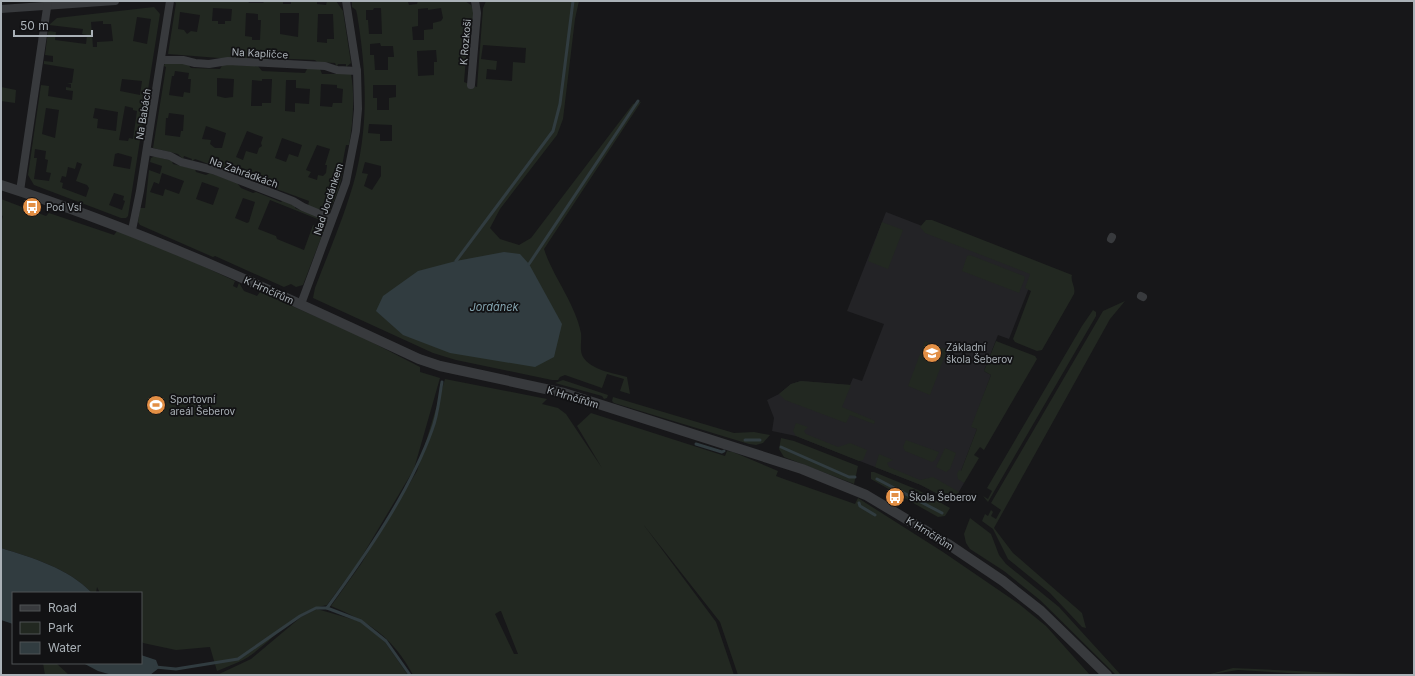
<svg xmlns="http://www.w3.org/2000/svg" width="1415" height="676" font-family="Inter,sans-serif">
	<rect width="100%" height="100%" fill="#171719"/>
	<path fill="#232326" d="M886,212L1036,270L1009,339L998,335L984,371L991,375L972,427L977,429L961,471L964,483L953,502L921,485L875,467L796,436L772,431L774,418L767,400L779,394L791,384L801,381L850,385L853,378L862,381L884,324L847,311Z"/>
	<g fill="#222821" fill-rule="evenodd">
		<path d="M173,1H248L249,3H263L265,1H283V4H291V1H317V4L326,5L327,1H336L343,11L351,63L346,67V64H338L337,67L335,63L317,62L315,60L270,58V62L252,59V58H219L168,54L176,3ZM213,8L232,9L231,21H225V24H218V21H212ZM180,12L200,15L197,32L191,31L187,34L184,30L178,29ZM246,13L258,14V20H261L260,40H252V37L245,36ZM280,13H299L298,37L280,34ZM318,14H333L334,39H327V43L317,42Z"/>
		<path d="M352,1H403L408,2L409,5L417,4L418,1H465L471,5L474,11L471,33H468L464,82L477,87L483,8L486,1H579L575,19L563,119L557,135L500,209L490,228L500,239L519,245L531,238L633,104L641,102L544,249C553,277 575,303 581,333C582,341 579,350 583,357C591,370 613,373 627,377L630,394L620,391L624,379L607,374L602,388L565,375L560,377L558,380H552L456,360L433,353L313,298L315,288C329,251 346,213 356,174C369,120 366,68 357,14L356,10L352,7ZM374,8H381L382,34H369L368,20H366V10H373ZM428,8V10L441,8L443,18L441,21L433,23V29L424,30V40H413L412,27L418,26V9ZM380,43L381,46H393L394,57H388V70H375L374,55H370V44ZM483,45L526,48L525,63L513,62L512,81L486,79L487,69L496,70L497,61L481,59ZM436,50L437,62H434V75L418,76L417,51ZM373,85H396V97L389,98V110H377V98H373ZM369,124L392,125V141H380V134L368,133ZM365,162L381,166V176L372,190L364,186L368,174L362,173Z"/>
		<path d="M154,7L160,14L128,216L126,218H121L34,185L28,175L41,85L49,86L48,96L72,100L73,91L66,90V87L71,88V84L67,83H72L74,69L44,64V61L53,62V56L45,55L48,31L56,32L55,40L86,44L87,35L82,34L83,29L49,25L57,18ZM137,17L151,19L147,44L133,41ZM103,21V24H111L113,41L97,42V47H93L91,22ZM122,79L142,81L140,95L120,91ZM125,106L133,108V110L137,111L133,139L129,138L128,141L119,140ZM46,108L59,110L55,138L42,134ZM95,108L118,112L116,131L97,128L98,119L93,118ZM35,149L46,151L45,159L48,160L46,172L51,173L49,181L34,179L37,158H34ZM118,153L132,157L130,169L113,166L115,154ZM77,162L82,164L76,181L87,185L89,188L86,197L62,188L63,183L60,182L62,176L66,177L68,167L75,169ZM114,193L124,196L123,200L125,201L122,210L109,205Z"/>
		<path d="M186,62L191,68L220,69L223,64L258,66L262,71L305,73L307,69H320L322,74H351C355,96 353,123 349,145H346L342,166L344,167L339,188L330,211L325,213L308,206L309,201L195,159L191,162L192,159L184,156L183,159L178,154L153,148L166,67L164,66L165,63ZM175,71L189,73L188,79H191L190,93L184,92L183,97L169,95L172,76H174ZM217,78L234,79L233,97L225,98L217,96ZM262,79H272L271,103H262V106H251L252,80L262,81ZM286,80H296V88L310,89L309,104L295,103V112L285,111ZM321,84L337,85V88L343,89L342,103H333L332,107L320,106ZM169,113L184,115L183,131H181L180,137L165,135L166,118H168ZM206,126L226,133L222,148H215L210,144L211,140L202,139ZM247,131L263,137L261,143L262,146L259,148L257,154L246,151L243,160L236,157ZM282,138L302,145L298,157L289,154L286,162L275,158ZM317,145L330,149L325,165H327L326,173L323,176L318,175L317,180L308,177L311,172L306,170Z"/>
		<path d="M1,87L16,90L15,103L1,101Z"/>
		<path d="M155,156L172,161L173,164L195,169L196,172L206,175L210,173L237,183L241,188L253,193L256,192L281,202L283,200L295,206V208L323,219L325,222L270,200L258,229L276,236L277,239L304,250L313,225L324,230L303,285L296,287L291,284L284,287L215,256L213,257L140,225L138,222L140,208H145L149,170L160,174L162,166L150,162L151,158ZM162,173L184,181L179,194L165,189L163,196L150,192L154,182L159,184ZM202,182L219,188L213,205L196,199ZM243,198L255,202L249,222L247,223L235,218Z"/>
		<path d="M1,199L46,216L49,213L114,235L117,231L177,254L235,281L233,286L237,288L239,283L244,291L257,296L260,292L356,334L420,367V372L440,378L414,469L358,563L327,605C296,610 276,637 251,655C242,662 228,666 217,671L210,647L176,650L143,643L141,640V593H100L97,587L96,593H92C68,568 33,558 1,548V224L3,216L1,215Z"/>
		<path d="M926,220H932L1072,275C1070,281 1076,287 1074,294L1042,350L1037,351L1015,342L1013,339L1031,291L1025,288L1030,274L925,233L920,227Z"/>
		<path d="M882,222L903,230L888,269L868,261Z"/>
		<path d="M970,255L1024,276L1025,278L1019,293L962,271L967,256Z"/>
		<path d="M1125,301L1110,319L994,528L1013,553L1082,613L1086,628L1082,627L1050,593L1008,559L993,529L982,521L985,514L988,516L991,510L993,512L991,516L996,519L1001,510L991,503L1103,311Z"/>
		<path d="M1093,310L1096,312V316L988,502L983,496L988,499L992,491L987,488L1082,326Z"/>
		<path d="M925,341L947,350L930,395L908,386Z"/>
		<path d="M996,341L1035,356L1037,359L984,450L980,447L974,455L979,458L964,483L958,479L957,474L959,470L961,471L977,429L971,427L991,375L984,371Z"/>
		<path d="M445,379L547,399L542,404L558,408L566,414L602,468L577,426L591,413L725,456L727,451L733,452L778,471L776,476L784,479L855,504L858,498L943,552L1019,604L1046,626L1090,675H738L720,622L643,524L716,622L734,675H413C393,637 369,622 331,606L361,564L417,471ZM500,611H501L518,654H514L495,614Z"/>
		<path d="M563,380L608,395L607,398L604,399L602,396L555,383Z"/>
		<path d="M801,381L851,385L842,407L875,421L874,424L850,415L846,423L785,400L779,394L791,384Z"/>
		<path d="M613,397L734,433L754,432L770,435L763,443L756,445L749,444L614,403L612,401Z"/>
		<path d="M796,423L808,427L804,431L806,434L838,447L850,443L867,450L863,460L859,461L796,436L793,431Z"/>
		<path d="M781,438L794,441L858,466L854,484L784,457L779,449Z"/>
		<path d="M906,440L939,452L935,460L932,462L905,451L903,447Z"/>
		<path d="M945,448L956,453L950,469L946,472L936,467Z"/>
		<path d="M879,454L893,460L887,463L889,467L920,480L933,477L959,492L953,502L921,485L875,467Z"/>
		<path d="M871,472H874L918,490L950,508L945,516L938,517L871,479Z"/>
		<path d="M970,518L991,534L999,555L1006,564L1059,607L1121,675H1116L1040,600L1004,571L970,549L966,543L964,534Z"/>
		<path d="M317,609L362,622L385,642L408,675H217L251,659L301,617Z"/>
		<path d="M43,663H56L69,675H45Z"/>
		<path d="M1233,668L1383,675H1322L1238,670L1207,675Z"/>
	</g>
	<g fill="#313c40">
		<path d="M504,252L520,254L529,264L562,324L554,357L535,367L450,353L403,335L376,311L383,296L418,271L456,261Z"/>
		<path d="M1,548C33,558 68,568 92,593H13V624L1,620Z"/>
		<path d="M141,655L156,660L159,668L150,675H112L98,671L83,663H141Z"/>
	</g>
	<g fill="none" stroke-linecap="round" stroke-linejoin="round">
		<g stroke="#313c40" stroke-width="3">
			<path d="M456,261L553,131L560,104L573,1"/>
			<path d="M529,264L638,101"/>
			<path d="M745,440H760"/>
			<path d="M696,444L722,452L724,451"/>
			<path d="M781,447L849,477H855"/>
			<path d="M877,479L942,513"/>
			<path d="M859,503L860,506L875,515"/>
			<path d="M327,608C366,555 410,491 432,430C438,415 439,398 442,382"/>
			<path d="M155,667L176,669L238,659L300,616L316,608H327L361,621L386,641L410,675"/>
		</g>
		<g stroke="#383a3d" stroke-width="8">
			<path d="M1,9L115,1"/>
			<path d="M162,60H183L195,63L209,64L228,61L325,66L337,70L357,71"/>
			<path d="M471,85L477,13L475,1"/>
			<path d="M147,151L170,156L181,162L213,170L293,201L303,207L332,219"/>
			<path d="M20,191L48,1"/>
			<path d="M132,230L140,191L170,1"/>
			<path d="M1111,239L1112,237"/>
			<path d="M1141,296L1143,297"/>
			<path d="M301,304L346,182L356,131L358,109L357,71L346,1"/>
		</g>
		<path stroke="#383a3d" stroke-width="10" d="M1,185C145,231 282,295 419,359L440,366L564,393L802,469L866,495L948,544L1003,581L1041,611L1107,675"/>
	</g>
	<defs>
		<g id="bus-disc" transform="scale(1)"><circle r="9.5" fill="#e28f45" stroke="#121214"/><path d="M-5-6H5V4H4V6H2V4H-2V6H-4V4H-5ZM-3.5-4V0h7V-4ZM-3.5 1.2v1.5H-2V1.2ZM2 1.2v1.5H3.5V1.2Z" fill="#fff"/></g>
		<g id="school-disc" transform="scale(1)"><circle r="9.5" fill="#e28f45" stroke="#121214"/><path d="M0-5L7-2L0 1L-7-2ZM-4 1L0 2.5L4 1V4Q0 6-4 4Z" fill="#fff"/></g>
		<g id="stadium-disc" transform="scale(1)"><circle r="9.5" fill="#e28f45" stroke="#121214"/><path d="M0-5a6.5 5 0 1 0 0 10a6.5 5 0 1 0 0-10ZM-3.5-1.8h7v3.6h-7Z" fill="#fff"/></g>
	</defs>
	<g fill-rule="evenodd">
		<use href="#bus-disc" x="32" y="207"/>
		<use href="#school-disc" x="932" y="353"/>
		<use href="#stadium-disc" x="156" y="405"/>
		<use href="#bus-disc" x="895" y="497"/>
	</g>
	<g text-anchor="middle" stroke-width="3.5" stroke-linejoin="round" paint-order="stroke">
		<g font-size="10" fill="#aab1b7" stroke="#121214">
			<text transform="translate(465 42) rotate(-85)" y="4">K Rozkoši</text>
			<text transform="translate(260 53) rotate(3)" y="4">Na Kapličce</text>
			<text transform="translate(143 114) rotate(-81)" y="4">Na Babách</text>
			<text transform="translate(244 172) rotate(20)" y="4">Na Zahrádkách</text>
			<text transform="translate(328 199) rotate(-72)" y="4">Nad Jordánkem</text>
			<text transform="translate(269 290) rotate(24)" y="4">K Hrnčířům</text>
			<text transform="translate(573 397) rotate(17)" y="4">K Hrnčířům</text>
			<text transform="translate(930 533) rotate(32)" y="4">K Hrnčířům</text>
		</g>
		<g font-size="10" fill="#aab1b7" stroke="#121214" text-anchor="start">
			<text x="46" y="211">Pod Vsí</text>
			<text x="946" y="351">Základní<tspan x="946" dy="12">škola Šeberov</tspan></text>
			<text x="170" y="403">Sportovní<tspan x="170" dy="12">areál Šeberov</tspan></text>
			<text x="909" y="501">Škola Šeberov</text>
		</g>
		<g font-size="11" font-style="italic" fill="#84a4af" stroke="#121214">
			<text x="494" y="311">Jordánek</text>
		</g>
	</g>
	<rect width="1415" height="676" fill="none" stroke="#aab1b7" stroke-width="4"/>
	<rect x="12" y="592" width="130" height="72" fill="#121214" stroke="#4f5255"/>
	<rect x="20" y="605" width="20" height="6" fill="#383a3d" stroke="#4f5255"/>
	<text x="48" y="612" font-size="12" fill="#aab1b7">Road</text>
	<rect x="20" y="622" width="20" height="12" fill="#222821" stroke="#4f5255"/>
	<text x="48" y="632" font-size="12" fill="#aab1b7">Park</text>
	<rect x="20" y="642" width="20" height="12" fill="#313c40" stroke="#4f5255"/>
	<text x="48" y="652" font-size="12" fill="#aab1b7">Water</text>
	<path d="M14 30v6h78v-6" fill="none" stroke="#aab1b7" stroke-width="2"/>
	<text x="20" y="30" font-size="12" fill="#aab1b7" stroke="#121214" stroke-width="3" paint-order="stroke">50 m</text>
</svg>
